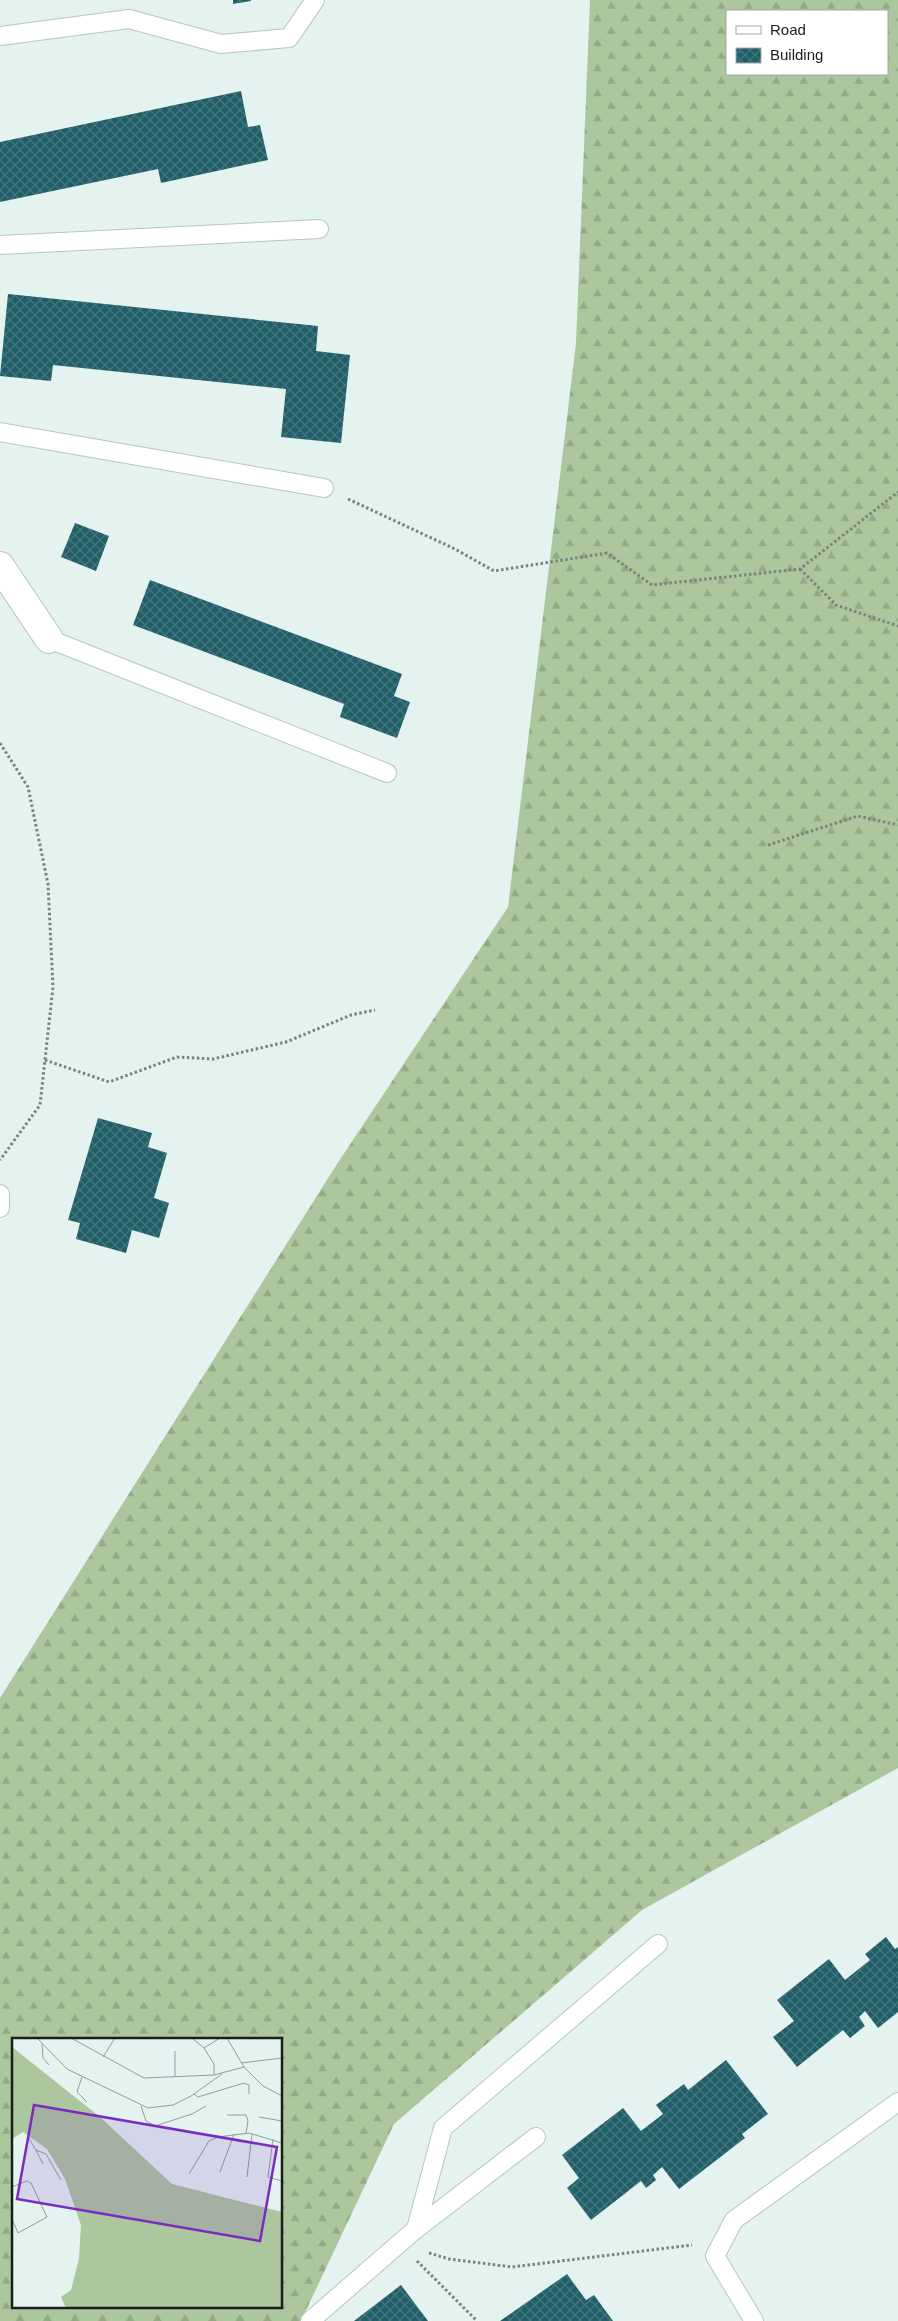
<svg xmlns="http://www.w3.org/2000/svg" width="898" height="2321" font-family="Arial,sans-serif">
	<defs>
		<pattern id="forest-firs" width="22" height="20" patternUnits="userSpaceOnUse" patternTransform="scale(1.25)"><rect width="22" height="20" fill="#acc79d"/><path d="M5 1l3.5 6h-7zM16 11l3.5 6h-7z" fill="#93aa87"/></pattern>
		<pattern id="building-cross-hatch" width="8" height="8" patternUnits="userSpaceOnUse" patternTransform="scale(1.25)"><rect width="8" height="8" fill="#205e68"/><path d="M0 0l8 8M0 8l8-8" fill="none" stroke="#46767d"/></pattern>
	</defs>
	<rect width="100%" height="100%" fill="#e4f2f0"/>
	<path fill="url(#forest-firs)" fill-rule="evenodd" d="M590,0H898V1768L642,1910L394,2124L301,2321H0V1698L337,1164L508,907L576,343ZM727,11H887V74H727ZM14,2040H281V2307H14Z"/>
	<g fill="url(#building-cross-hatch)">
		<path d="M233,0H251V1L233,4Z"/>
		<path d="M241,91L248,127L260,125L268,160L161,183L158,169L0,202V142Z"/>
		<path d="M8,294L318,326L316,351L350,355L341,443L281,437L286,389L53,365L51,381L0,376Z"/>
		<path d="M75,523L109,536L96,571L61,557Z"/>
		<path d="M150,580L402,674L394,696L410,702L397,738L340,717L344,704L133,625Z"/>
		<path d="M98,1118L152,1133L148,1147L167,1153L154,1198L169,1203L159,1238L132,1230L126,1253L76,1239L80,1223L68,1220Z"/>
		<path d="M886,1937L895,1949L898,1947V2012L878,2028L865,2011L859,2017L865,2026L850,2038L843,2030L797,2067L773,2037L794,2021L777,2000L829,1959L845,1980L870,1960L865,1954Z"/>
		<path d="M726,2060L768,2114L742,2134L745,2138L679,2189L662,2167L653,2175L656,2180L646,2188L641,2181L591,2220L567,2188L579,2178L562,2155L623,2108L641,2131L663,2114L656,2105L684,2084L688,2090Z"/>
		<path d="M567,2274L586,2300L594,2295L613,2321H500Z"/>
		<path d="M401,2285L428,2321H354Z"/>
	</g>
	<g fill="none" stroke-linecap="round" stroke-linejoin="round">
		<g stroke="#b8c6c4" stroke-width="20">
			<g id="lane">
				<path d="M0,36L129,19L221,44L289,38L315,0"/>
				<path d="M0,245L319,229"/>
				<path d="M0,432L324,488"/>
				<path d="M49,639L387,773"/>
				<path d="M0,1194V1208"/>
				<path d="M416,2229L536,2137"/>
				<path d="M310,2321L416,2229L443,2128L658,1944"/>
				<path d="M754,2321L715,2256L734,2220L898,2102"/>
			</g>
		</g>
		<g stroke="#b8c6c4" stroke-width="30">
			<path id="street" d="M0,566L49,639"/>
		</g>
		<g stroke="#798381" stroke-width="3" stroke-dasharray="2.5 2.5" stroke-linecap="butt">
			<path d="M348,499L455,549L494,571L607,553L652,585L800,569L898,492"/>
			<path d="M800,569L836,605L898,626"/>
			<path d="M0,743L28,787L48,884L53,987L40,1105L0,1160"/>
			<path d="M768,845L858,816L898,825"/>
			<path d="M45,1060L109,1082L177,1057L213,1059L286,1042L351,1015L375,1010"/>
			<path d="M429,2253L449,2259L512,2267L692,2245"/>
			<path d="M417,2261L477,2321"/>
		</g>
		<use href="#lane" stroke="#fff" stroke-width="18"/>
		<use href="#street" stroke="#fff" stroke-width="28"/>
	</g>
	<g transform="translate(12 2038)">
		<rect width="270" height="270" fill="#e4f2f0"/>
		<path d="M0,9L88,79L160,146L270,174V270H54L49,259L59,252L67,221L69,187L53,141L35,111L11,94L0,101Z" fill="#acc79d"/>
		<path fill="none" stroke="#939d9c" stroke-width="1" d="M25,0L55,31L136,70L161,67L179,58L210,36M59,0L132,40L202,37L232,29M180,0L192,10L202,26V37M215,0L232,29L251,48L270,58M30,5L31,20L37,27M192,10L208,0M91,19L103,0M229,25L270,20M70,39L65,54L75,64M163,39V13M182,56L186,59L232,45L237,47V56M129,68L134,83L143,88L180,76L194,68M215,77H234L236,83L234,95M247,79L270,83M16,99L24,112L34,116L49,142M261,101L256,139L270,143M24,112L31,126M208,134L222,96M177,136L197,103L206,99L237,95L270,105M235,139L240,96M0,149L15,143L19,145L35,179L6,195L0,181"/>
		<path fill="#7b2cbf" fill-opacity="0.15" stroke="#7b2cbf" stroke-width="2.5" d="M22,67L265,109L248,203L5,161Z"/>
		<rect width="270" height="270" fill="none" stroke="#191e1d" stroke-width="2.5"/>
	</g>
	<rect x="726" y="10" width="162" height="65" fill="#ffffff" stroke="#a3a5a5"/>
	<rect x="736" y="26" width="25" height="8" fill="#ffffff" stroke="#a3a5a5"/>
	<text x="770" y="35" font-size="15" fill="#191e1d">Road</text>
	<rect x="736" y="48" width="25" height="15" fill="url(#building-cross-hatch)" stroke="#a3a5a5"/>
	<text x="770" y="60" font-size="15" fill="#191e1d">Building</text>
</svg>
